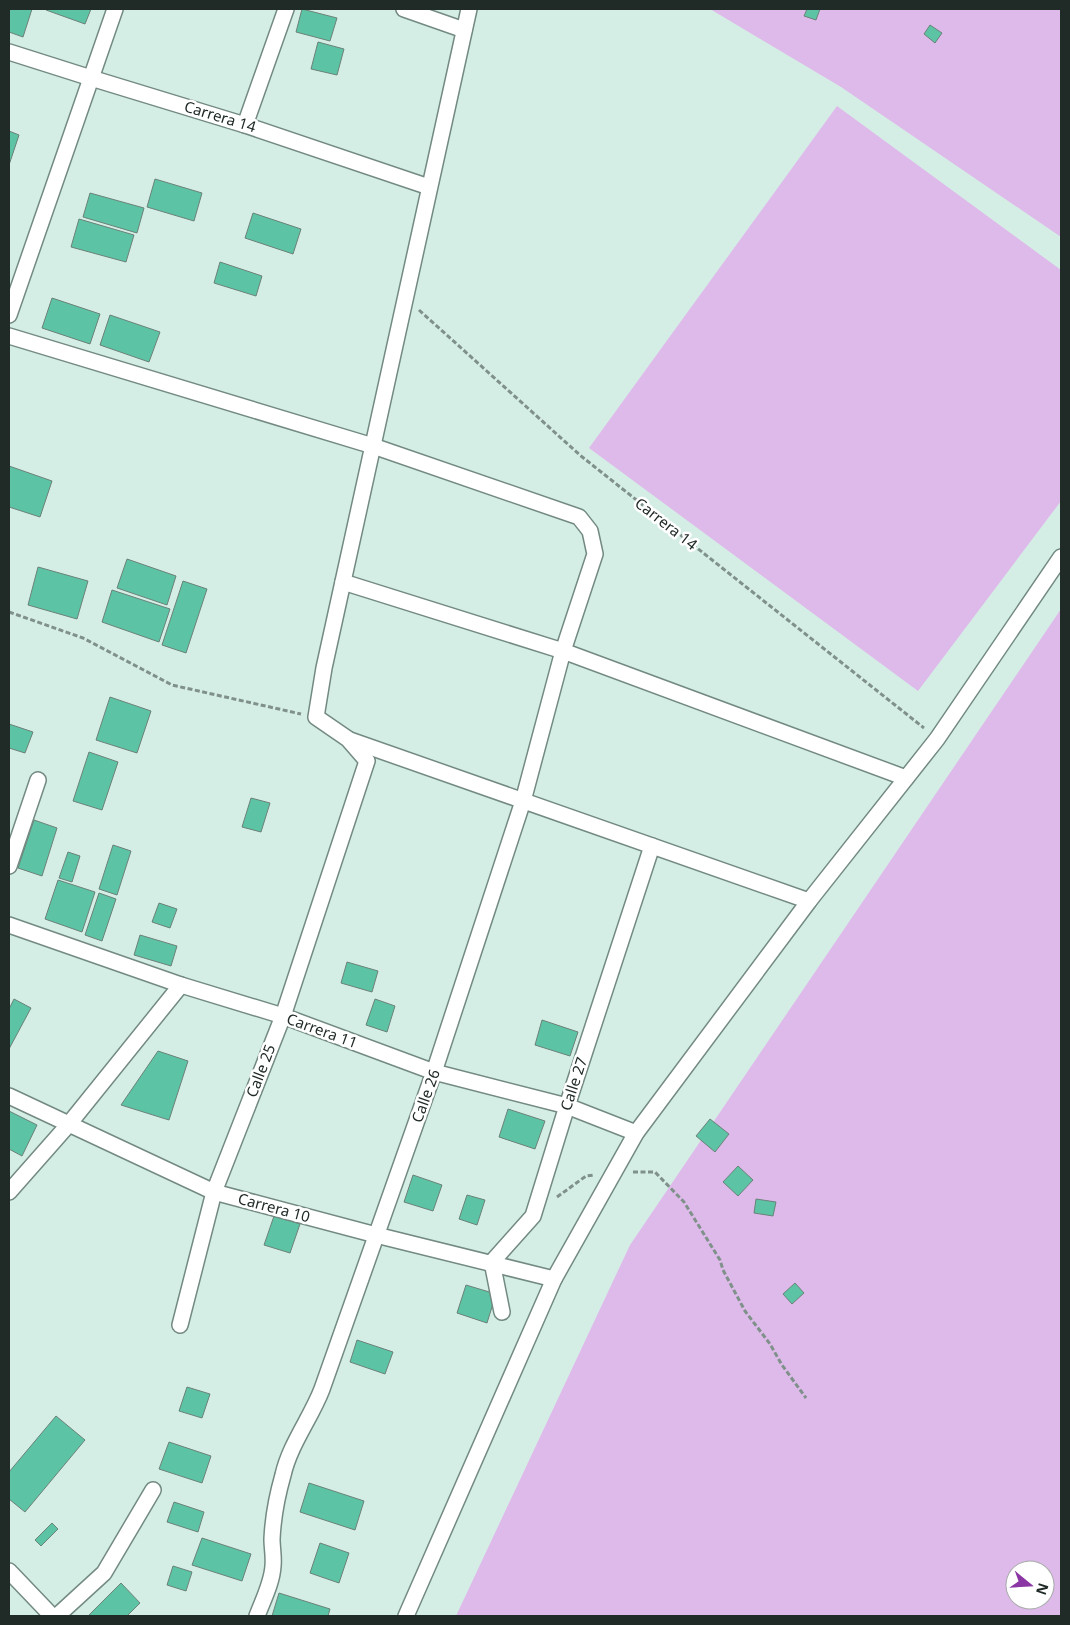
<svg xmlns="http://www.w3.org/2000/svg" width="1070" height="1625" font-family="'Noto Sans',sans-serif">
	<rect width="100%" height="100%" fill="#d5eee5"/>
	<g fill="#debaea" fill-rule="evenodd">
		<path d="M710,9H1061V237L841,87Z"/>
		<path d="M837,106L1061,270V501L918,691L589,448Z"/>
		<path d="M1061,609V1616H456L630,1245ZM1015,1570H1045V1600H1015Z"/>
	</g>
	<g fill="#5cc3a4" stroke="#6b8279">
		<path d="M9,9H32L23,37L9,32Z"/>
		<path d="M46,9H91L85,24L46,10Z"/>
		<path d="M302,9L337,18L330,41L296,32Z"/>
		<path d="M807,9H820L816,20L804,16Z"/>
		<path d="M930,25L942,33L935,43L924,34Z"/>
		<path d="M318,42L344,49L337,75L311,69Z"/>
		<path d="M9,131L19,135L9,165Z"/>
		<path d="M155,179L202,193L194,221L147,207Z"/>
		<path d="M90,193L144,208L137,233L83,217Z"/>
		<path d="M253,213L301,229L293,254L245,238Z"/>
		<path d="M79,219L134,235L126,262L71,247Z"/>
		<path d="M220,262L262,276L256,296L214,283Z"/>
		<path d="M52,298L100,314L90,344L42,328Z"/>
		<path d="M110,315L160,332L149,362L100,345Z"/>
		<path d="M9,466L52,481L40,517L9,507Z"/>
		<path d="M127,559L176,576L167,605L117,588Z"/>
		<path d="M38,567L88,581L77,619L28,605Z"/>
		<path d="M183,581L207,589L186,653L162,645Z"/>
		<path d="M112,590L170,609L159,642L102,622Z"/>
		<path d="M110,697L151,711L137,753L96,740Z"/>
		<path d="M9,724L33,732L25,753L9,748Z"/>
		<path d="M89,752L118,762L102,810L73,801Z"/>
		<path d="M251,798L270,803L261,832L242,827Z"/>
		<path d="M34,820L57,828L42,876L18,868Z"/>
		<path d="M113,845L131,851L117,895L99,889Z"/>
		<path d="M68,852L80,856L72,882L59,878Z"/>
		<path d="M58,880L95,892L82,932L45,919Z"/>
		<path d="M99,893L116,899L102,941L85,935Z"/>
		<path d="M159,903L177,909L170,928L152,922Z"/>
		<path d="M140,935L177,946L171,966L134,955Z"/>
		<path d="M347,962L378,971L372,992L341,983Z"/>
		<path d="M14,999L31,1008L9,1049V1009Z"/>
		<path d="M375,999L395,1006L387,1032L366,1025Z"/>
		<path d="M542,1020L578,1032L570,1056L535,1045Z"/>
		<path d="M158,1051L188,1061L169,1120L121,1105Z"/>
		<path d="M508,1109L545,1121L535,1149L499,1137Z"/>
		<path d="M9,1111L37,1125L22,1156L9,1149Z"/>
		<path d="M710,1119L729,1134L715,1152L696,1136Z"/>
		<path d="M738,1166L753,1180L738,1196L723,1182Z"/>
		<path d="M413,1175L442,1185L433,1211L404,1202Z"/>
		<path d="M467,1195L485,1200L477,1225L459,1219Z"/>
		<path d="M756,1199L776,1202L773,1216L754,1213Z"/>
		<path d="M274,1216L300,1224L290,1253L264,1245Z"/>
		<path d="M795,1283L804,1293L792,1304L783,1294Z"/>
		<path d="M466,1285L496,1294L487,1323L457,1313Z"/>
		<path d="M357,1340L393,1352L385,1374L350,1362Z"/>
		<path d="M187,1387L210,1394L202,1418L179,1411Z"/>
		<path d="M56,1416L85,1440L25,1512L9,1499V1472Z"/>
		<path d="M169,1442L211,1456L202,1483L159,1469Z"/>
		<path d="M309,1483L364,1501L355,1530L300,1512Z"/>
		<path d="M174,1502L204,1512L198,1532L167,1522Z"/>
		<path d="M52,1523L58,1529L41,1546L35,1540Z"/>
		<path d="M202,1538L251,1554L242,1581L192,1565Z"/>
		<path d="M320,1543L349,1553L339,1583L310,1573Z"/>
		<path d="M173,1566L192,1572L186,1591L167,1585Z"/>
		<path d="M121,1583L140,1603L127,1616H88Z"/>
		<path d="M279,1593L330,1609L328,1616H272Z"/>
	</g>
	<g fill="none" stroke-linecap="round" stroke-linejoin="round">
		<g stroke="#738a82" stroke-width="18">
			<g id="minor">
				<path d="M404,9L464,30"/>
				<path d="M9,52L91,78L245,125L429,187"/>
				<path d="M245,125L286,9"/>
				<path d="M9,315L115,9"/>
				<path d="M9,336L373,446L579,517L590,531L595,554L563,651L523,801L434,1072L322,1389C311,1418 290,1444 283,1475C277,1496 273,1517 272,1539C272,1548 274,1557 273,1566C272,1583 263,1600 257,1616"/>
				<path d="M343,582L563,651L906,778"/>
				<path d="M350,740L809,901"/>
				<path d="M9,866L38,780"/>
				<path d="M9,925L181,985L283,1016L434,1072L567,1106L636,1133"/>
				<path d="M9,1096L214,1192L376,1235L554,1279"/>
				<path d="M9,1192L69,1124L181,985"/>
				<path d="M502,1312L492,1262L533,1216L567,1106L652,846"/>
				<path d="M180,1325L214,1192L283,1016L367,761L348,739L316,717L324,668L469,9"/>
				<path d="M9,1571L52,1616"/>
				<path d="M57,1616L104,1573L153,1490"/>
				<path d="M406,1616L554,1279L636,1133L809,901L937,739L1061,557"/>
			</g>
		</g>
		<g stroke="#7f918a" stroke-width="3" stroke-dasharray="5 2.5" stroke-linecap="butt">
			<path d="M419,310L581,456L924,728"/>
			<path d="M9,612L83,638L172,685L301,714"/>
			<path d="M633,1172H655L684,1202L720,1260L723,1270L745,1311L770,1344L782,1365L806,1398"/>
			<path d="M557,1197L586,1176L594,1175"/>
		</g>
		<use href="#minor" stroke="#fff" stroke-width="15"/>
	</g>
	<g text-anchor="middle" stroke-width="5" stroke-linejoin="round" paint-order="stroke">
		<g font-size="15" fill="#202a26" stroke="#fff">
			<text transform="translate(220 117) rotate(17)" y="5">Carrera 14</text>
			<text transform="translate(666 524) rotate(38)" y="5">Carrera 14</text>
			<text transform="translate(322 1031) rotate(20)" y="5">Carrera 11</text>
			<text transform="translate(261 1071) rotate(-69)" y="5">Calle 25</text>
			<text transform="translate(574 1084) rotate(-72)" y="5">Calle 27</text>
			<text transform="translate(426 1096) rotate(-70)" y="5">Calle 26</text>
			<text transform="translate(274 1208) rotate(15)" y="5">Carrera 10</text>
		</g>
	</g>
	<rect width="1070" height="1625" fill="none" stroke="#202a26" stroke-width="20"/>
	<g transform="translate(1030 1585) rotate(108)"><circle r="24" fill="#ffffff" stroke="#a6aaa8"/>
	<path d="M0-4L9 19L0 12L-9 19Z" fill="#8a36a4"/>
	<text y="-8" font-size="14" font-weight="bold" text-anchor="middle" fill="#202a26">N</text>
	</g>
</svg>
